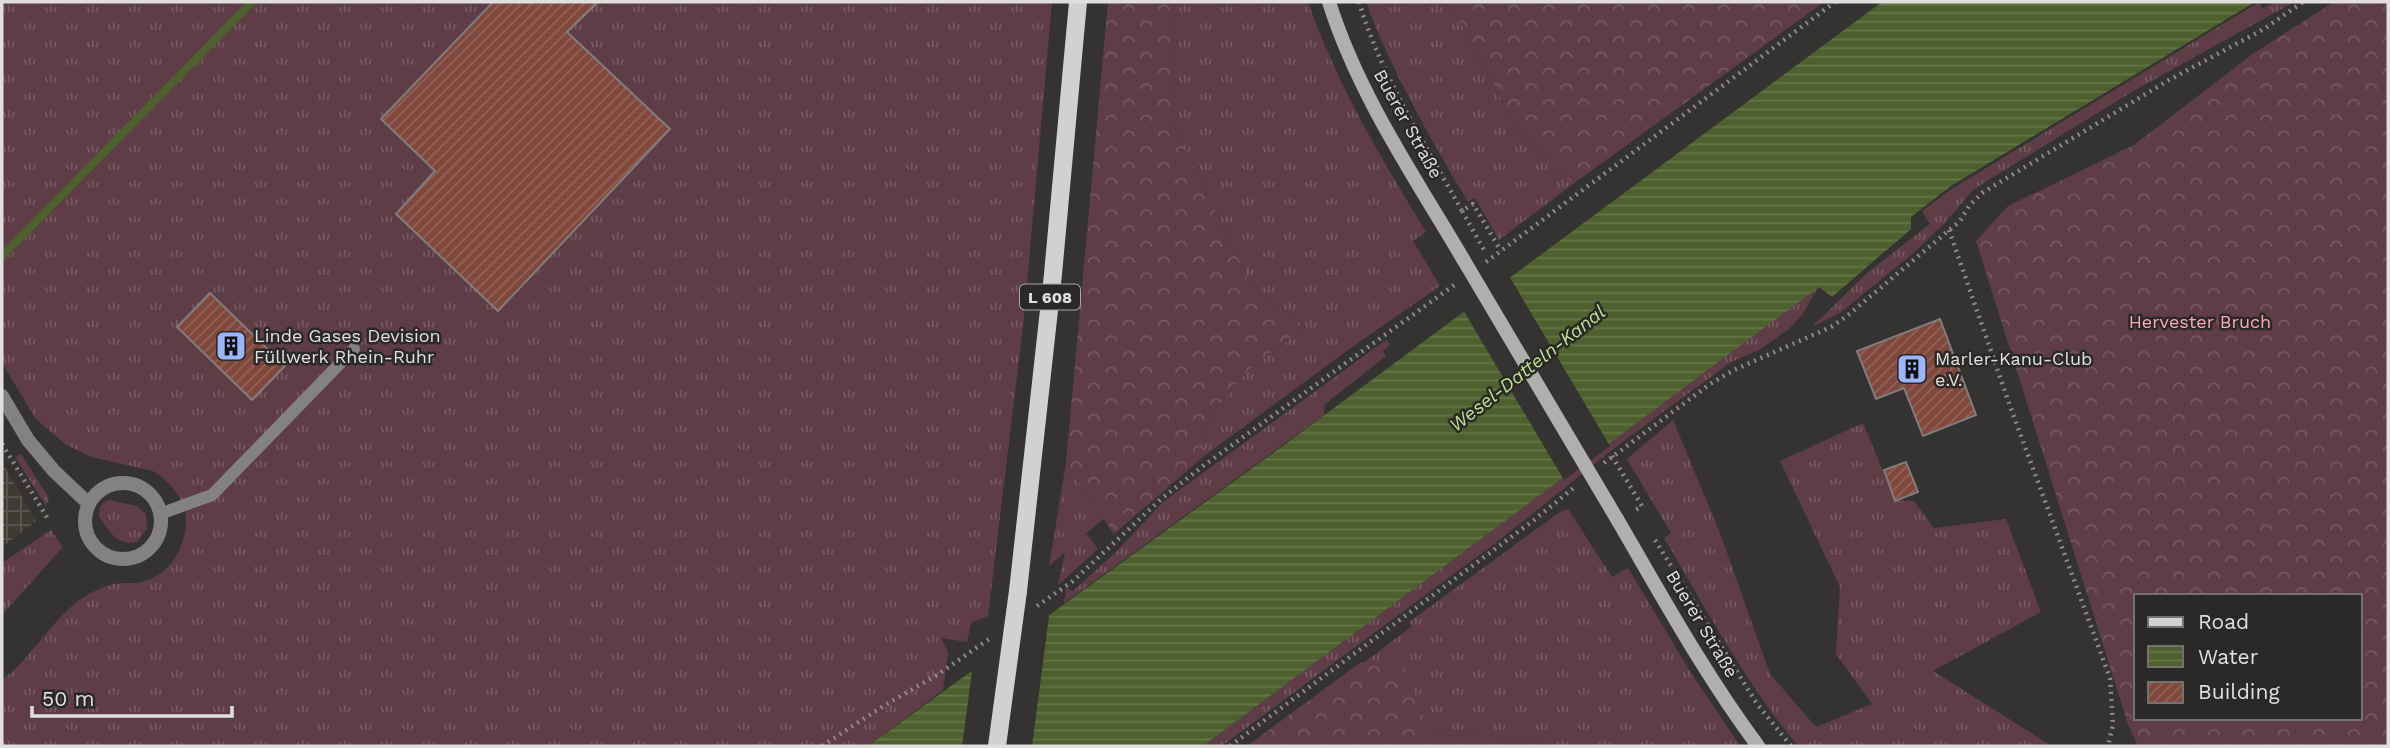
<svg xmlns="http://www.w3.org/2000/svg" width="2390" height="748" font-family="'Work Sans',sans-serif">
	<defs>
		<pattern id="industrial-grid" width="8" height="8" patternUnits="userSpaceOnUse" patternTransform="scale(1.75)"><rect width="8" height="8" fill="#413a33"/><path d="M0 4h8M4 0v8" fill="none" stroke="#5c5650"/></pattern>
		<pattern id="grass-tufts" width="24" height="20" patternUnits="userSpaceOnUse" patternTransform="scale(1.75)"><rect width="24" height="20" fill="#5e3d46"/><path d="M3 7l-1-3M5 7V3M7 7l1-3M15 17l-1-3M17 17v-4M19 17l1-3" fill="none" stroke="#755960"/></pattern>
		<pattern id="forest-crowns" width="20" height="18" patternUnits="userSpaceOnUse" patternTransform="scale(1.75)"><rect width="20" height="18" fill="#5e3d46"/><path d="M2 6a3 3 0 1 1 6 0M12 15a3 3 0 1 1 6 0" fill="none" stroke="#755960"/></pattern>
		<pattern id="water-rules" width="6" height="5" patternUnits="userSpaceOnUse" patternTransform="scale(1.75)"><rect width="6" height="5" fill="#4d602d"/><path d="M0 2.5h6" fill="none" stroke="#66764b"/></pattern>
		<pattern id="building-hatch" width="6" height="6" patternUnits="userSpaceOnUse" patternTransform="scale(1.75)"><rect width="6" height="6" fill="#80483c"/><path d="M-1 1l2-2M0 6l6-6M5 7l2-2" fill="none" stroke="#926258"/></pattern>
	</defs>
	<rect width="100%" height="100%" fill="#353331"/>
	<path fill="url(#industrial-grid)" d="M2,462L36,521L2,547Z"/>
	<g fill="url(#grass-tufts)">
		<path d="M2,2H1052L1024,318L988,616L971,623L967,642L941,638L948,652L943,690L868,746H2V680C29,660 47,628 72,606C83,596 100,587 114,584C123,582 132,584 141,582C169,576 185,549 186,523C187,501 170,481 153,471L91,457L65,444L36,419L2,363Z"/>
		<path d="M1174,2H1308C1338,87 1380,156 1426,232L1413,241L1440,286L1348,350L1203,457L1209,418L1248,370L1306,327L1253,288L1173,124Z"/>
		<path d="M1366,2H1450L1515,126L1573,184L1499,240L1475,198L1468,202C1430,137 1392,73 1366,2Z"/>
		<path d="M2259,2L2263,9L2274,2H2294L2130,93L1985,182L1972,191L1945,223L1911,255L1840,313L1813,326L1867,273L1930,224L1922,211L1950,190Z"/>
		<path d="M1819,286L1802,315L1789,329L1759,350L1731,362L1621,443L1498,541L1222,746H1203Z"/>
		<path d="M1386,340L1390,344L1383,351L1386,356L1325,404L1324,415L1064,603L1066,588L1073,591L1118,550L1163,502Z"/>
		<path d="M1673,420L1720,533L1770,674L1816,727L1872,704L1836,654L1840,587L1780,461L1863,423L1895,500L1914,501L1934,528L2006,519L2041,612L1933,671L2052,746H1798C1745,682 1706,609 1664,538L1671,533L1627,459Z"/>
		<path d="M21,454L49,498L46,506L15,457Z"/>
		<path d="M1066,463L1104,519L1086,533L1098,549L1058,585L1065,552L1049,566Z"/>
		<path d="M109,500L137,506L146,514L147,529L137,542C116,546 110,531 99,517C99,508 101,503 109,500Z"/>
		<path d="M1568,509L1612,577L1628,568L1691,673L1740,746H1553L1488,735L1430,736L1365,662L1412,626L1409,622L1560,512Z"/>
		<path d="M51,530L63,547L2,615V563Z"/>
	</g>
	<g fill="url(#forest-crowns)" fill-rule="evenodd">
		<path d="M1108,2H1174L1173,124L1253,288L1306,327L1248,370L1209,418L1203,457L1114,534L1066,463Z"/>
		<path d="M1450,2H1824L1573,184L1515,126Z"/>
		<path d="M2334,2H2388V746H2138L2128,724L1976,241L2008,206L2134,145L2254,53ZM2136,596H2360V718H2136Z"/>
		<path d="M1361,662L1405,666L1430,736L1488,735L1553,746H1247Z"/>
	</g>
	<path fill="url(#water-rules)" d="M1882,2H2255L1951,186L1911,217V229L1832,297L1819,287L1203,746H868L1280,448Z"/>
	<g fill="#353331">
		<path d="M1508,274L1610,446L1564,480L1462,308Z"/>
		<path d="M1050,609L1032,746H962L973,664Z"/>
	</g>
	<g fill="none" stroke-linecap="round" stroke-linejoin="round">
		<path stroke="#4d602d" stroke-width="8" d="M2,256L252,2"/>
	</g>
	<g fill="url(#building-hatch)" stroke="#817d7c" stroke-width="2">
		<path d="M493,2H598L567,32L670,129L498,311L396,214L435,171L381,119Z"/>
		<path d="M210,293L285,366L252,400L177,327Z"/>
		<path d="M1940,319L1976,415L1923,436L1904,388L1876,399L1857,351Z"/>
		<path d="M1906,462L1918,492L1895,501L1884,470Z"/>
	</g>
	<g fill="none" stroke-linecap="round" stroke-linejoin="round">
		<g stroke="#8b8a88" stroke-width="4.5" stroke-dasharray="2 5" stroke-linecap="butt">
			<path d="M1359,2C1381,76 1425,144 1462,211L1473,204L1501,251"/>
			<path d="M1949,230L2010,406L2110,678L2113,725L2108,746"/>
			<path d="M1486,262L1835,2"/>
			<path d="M2,444L48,519"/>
			<path d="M1612,456L1642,506L1634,511L1635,513"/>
			<path d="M1604,463L1710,384L1734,370L1831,327L1847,316L1960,221L1969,206L1982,193L2169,80L2264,29L2303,2"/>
			<path d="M1655,540L1757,704L1791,746"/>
			<path d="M1037,606L1073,581L1161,499L1203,466L1457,283"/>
			<path d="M822,746L885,705L937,675L989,639"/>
			<path d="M1230,746L1534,520L1576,486"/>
		</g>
		<path stroke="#838281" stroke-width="12" d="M160,514L212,495L354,349"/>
		<g stroke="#838281" stroke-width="14">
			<path d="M2,396L28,440L54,471L89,504"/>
			<circle cx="123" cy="521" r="38"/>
		</g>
		<g stroke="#b0afad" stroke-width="14">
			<path d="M1329,2C1358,94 1414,176 1463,259"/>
			<path d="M1617,519C1662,596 1705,675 1758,746"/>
		</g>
		<path stroke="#d2d1cf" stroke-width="18" d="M1018,591L1053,274L1078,2"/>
		<path stroke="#8b8a88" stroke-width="4.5" stroke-dasharray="2 5" stroke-linecap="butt" d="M1462,211L1484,250"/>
		<path stroke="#b0afad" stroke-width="14" d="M1463,259L1617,519"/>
		<path stroke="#d2d1cf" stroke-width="18" d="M997,746L1018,591"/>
	</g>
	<defs>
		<g id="building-square" transform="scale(1.575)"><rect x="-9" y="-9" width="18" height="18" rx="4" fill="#9bb5fd" stroke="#2b2927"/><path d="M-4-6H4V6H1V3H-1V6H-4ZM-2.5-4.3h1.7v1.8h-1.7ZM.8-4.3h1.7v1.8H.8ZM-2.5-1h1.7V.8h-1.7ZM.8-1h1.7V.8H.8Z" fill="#111"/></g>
	</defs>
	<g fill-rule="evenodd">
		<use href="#building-square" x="231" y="346"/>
		<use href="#building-square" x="1912" y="369"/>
	</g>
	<g text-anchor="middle" stroke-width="5" stroke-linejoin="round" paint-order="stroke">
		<rect fill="#2b2927" stroke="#aaa8a6" stroke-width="2" x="1020" y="284.5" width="60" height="25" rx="5"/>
		<g font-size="16" font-weight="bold" fill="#e0dfdd">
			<text x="1050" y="303">L 608</text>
		</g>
		<g font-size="18" fill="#e0dfdd" stroke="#2b2927">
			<text transform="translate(1408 124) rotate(61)" y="6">Buerer Straße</text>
			<text transform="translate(1702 624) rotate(59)" y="6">Buerer Straße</text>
		</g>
		<g font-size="18" fill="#fea5be" stroke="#2b2927">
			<text x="2200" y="328">Hervester Bruch</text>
		</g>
		<g font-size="18" fill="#e0dfdd" stroke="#2b2927" text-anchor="start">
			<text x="254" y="342">Linde Gases Devision<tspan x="254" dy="21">Füllwerk Rhein-Ruhr</tspan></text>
			<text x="1935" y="365">Marler-Kanu-Club<tspan x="1935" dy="21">e.V.</tspan></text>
		</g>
		<g font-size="19" font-style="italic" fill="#c0df90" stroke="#2b2927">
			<text transform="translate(1527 368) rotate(-38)" y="7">Wesel-Datteln-Kanal</text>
		</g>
	</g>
	<rect width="2390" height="748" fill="none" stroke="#e0dfdd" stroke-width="7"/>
	<rect x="2134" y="594" width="228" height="126" fill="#2b2927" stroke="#737270" stroke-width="2"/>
	<rect x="2148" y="617" width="35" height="10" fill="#d2d1cf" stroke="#737270" stroke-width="2"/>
	<text x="2198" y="629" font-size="21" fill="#e0dfdd">Road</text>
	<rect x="2148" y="646" width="35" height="21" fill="url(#water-rules)" stroke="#737270" stroke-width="2"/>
	<text x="2198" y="664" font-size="21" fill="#e0dfdd">Water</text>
	<rect x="2148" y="682" width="35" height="21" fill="url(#building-hatch)" stroke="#737270" stroke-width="2"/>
	<text x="2198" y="699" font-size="21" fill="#e0dfdd">Building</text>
	<path d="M32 706v10h200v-10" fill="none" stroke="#e0dfdd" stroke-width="3.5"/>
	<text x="42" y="706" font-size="21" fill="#e0dfdd" stroke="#2b2927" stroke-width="5" paint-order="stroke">50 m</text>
</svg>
